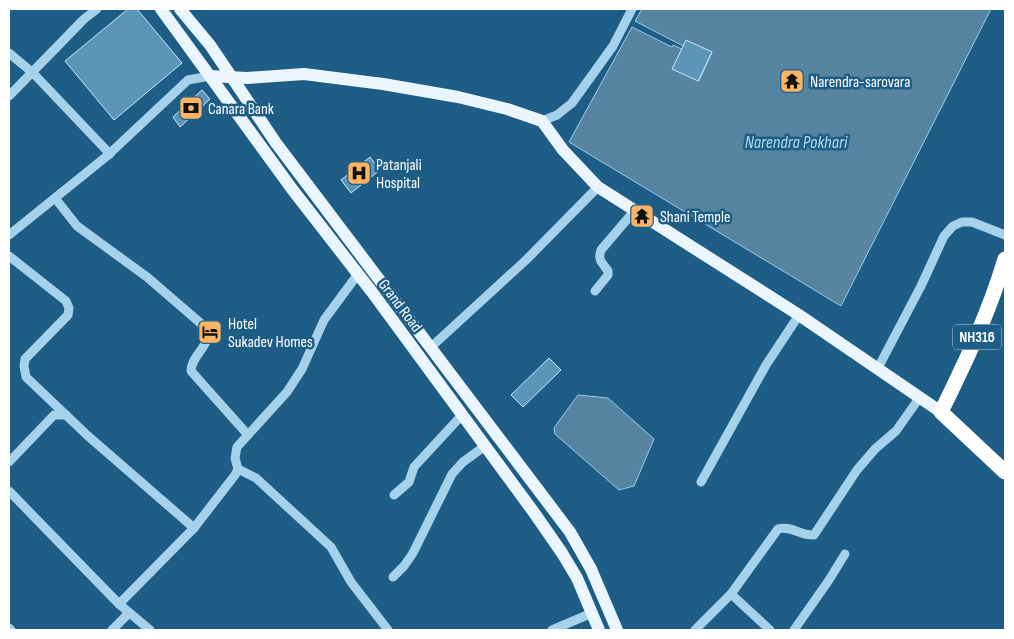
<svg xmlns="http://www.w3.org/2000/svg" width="1014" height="639" font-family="'Sofia Sans Condensed',sans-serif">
	<rect width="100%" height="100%" fill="#1e5d85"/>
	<g fill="#5784a0" stroke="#99ceec">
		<path d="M642,9H991L841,306L569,142L632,27L672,47L673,45L682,49L673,69L699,81L712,52L683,46L635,21Z"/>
		<path d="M578,395L608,398L654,439L634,486L619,490L555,434L554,428Z"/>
	</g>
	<g fill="#5b95b7" stroke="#cae7f8">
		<path d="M128,9H137L182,63L114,120L65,61Z"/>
		<path d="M686,40L712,52L698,81L672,69Z"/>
		<path d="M202,90L210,99L180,127L173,117Z"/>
		<path d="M370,157L380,170L351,193L341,180Z"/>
		<path d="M549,358L561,370L523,407L511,395Z"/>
	</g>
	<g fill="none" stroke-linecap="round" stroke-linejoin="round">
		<g stroke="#a6d1ea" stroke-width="9">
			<path d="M9,53L33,73L110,154"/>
			<path d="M9,96L84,19L97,9"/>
			<path d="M542,121L557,115L572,103L613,46L632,9"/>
			<path d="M55,198L77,226L147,277L205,327C215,344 191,354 191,371L248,435"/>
			<path d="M9,235L107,156L188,80L210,76"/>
			<path d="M9,256L66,301L69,308L68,315L25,359L24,366L26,377L88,436L194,528"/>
			<path d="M595,291L608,275V271C603,263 597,261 601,250L635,210"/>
			<path d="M430,348L526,260L598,187"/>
			<path d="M878,368L921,286L944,236L953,226L962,222H972L1005,235"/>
			<path d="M9,462L54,415H66"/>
			<path d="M238,469L256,478L331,547L351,582L388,630"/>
			<path d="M701,482L766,365L799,315"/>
			<path d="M9,491L119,604L150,630"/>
			<path d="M394,495L409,482L414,467L462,415"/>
			<path d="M393,577L404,566L413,553L452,474L463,462L485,446"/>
			<path d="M731,594L770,630"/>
			<path d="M119,604L194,528L235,475L238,469L235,458L237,447L287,392L302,369L324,320L358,274"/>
			<path d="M9,628L11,630"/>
			<path d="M112,630L129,613"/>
			<path d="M552,630L592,613"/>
			<path d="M695,630L731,594L778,529C790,525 801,536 814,535L857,470L875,449L896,431L920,397"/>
			<path d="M794,630L829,580L845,554"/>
		</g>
		<g stroke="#eaf5fe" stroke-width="12">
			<path d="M161,9L292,189L372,292L535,514L562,553L577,578L599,630"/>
			<path d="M180,9L210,45L276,143L570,532L591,569L617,630"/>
			<path d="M210,76L247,78L304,74L383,84L458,97L507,109L542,121L563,150L598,187L799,315L941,412"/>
		</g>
		<path stroke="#fff" stroke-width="15" d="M1005,259C989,313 966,361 941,412L1005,472"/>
	</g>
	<defs>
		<g id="temple-square" transform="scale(1.25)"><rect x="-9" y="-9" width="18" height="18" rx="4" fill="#fab464" stroke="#1e5d85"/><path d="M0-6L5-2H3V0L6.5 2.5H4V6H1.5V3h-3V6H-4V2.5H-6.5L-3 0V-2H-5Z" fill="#111"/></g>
		<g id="bank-square" transform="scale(1.25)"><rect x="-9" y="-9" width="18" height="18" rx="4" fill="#fab464" stroke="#1e5d85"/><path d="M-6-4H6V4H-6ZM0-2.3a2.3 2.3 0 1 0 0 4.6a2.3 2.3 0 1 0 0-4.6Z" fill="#111"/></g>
		<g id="hospital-square" transform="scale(1.25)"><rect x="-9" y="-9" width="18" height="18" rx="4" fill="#fab464" stroke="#1e5d85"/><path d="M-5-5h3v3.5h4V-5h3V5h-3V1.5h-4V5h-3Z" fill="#111"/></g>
		<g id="hotel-square" transform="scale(1.25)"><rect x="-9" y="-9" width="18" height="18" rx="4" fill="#fab464" stroke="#1e5d85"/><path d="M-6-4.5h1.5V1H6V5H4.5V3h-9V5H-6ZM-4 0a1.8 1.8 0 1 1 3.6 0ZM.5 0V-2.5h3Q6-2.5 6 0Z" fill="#111"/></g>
	</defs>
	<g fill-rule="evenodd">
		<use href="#temple-square" x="792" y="81"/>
		<use href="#bank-square" x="191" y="108"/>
		<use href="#hospital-square" x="359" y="173"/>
		<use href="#temple-square" x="642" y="216"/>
		<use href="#hotel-square" x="210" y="332"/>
	</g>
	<g text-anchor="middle" stroke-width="5" stroke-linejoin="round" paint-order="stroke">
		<rect fill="#1e5d85" stroke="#bcceda" stroke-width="1" x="953" y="324.5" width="48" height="25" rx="4"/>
		<g font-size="15" font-weight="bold" fill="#fff">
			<text x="977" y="342">NH316</text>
		</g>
		<g font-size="16" fill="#fff" stroke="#1e5d85" text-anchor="start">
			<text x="810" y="87">Narendra-sarovara</text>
			<text x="208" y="114">Canara Bank</text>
			<text x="376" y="170">Patanjali<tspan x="376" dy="18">Hospital</tspan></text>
			<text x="660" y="222">Shani Temple</text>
			<text x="228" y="329">Hotel<tspan x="228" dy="18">Sukadev Homes</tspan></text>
		</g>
		<g font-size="16" fill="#fff" stroke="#1e5d85">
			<text transform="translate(401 305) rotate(53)" y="6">Grand Road</text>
		</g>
		<g font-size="18" font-style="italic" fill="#b1daf2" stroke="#1e5d85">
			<text x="796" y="148">Narendra Pokhari</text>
		</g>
	</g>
	<rect width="1014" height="639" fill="none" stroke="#ffffff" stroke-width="20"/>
</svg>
